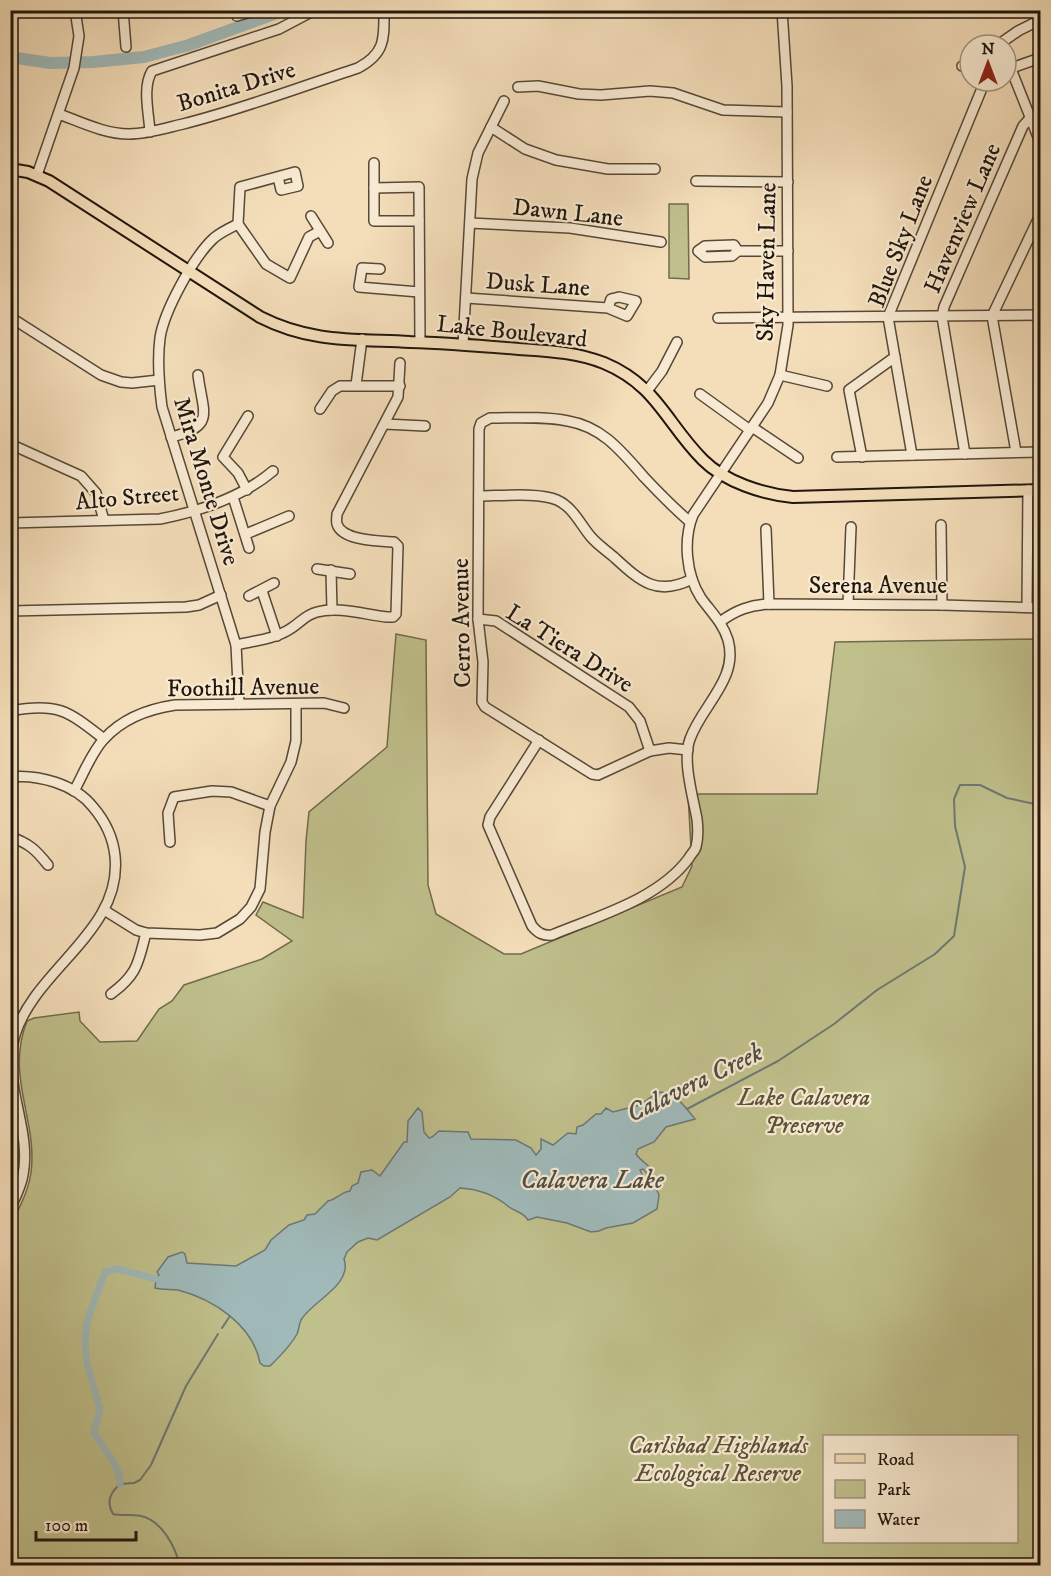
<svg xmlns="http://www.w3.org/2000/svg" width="1051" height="1576" font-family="'IM FELL DW Pica',serif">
	<rect width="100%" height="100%" fill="#f4deba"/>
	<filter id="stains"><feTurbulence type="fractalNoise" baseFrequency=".00333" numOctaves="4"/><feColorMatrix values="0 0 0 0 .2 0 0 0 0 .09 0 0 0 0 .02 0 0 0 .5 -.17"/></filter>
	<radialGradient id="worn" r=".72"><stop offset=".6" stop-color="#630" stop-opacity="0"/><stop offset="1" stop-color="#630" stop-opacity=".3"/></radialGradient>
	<g fill="#c0c08c" stroke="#706b4c" stroke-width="1.5" fill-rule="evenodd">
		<path d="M669,204H688L689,279L669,278Z"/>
		<path d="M396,634L426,640L428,885L436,914L504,954H521L682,887L692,866L688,794H817L835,642L1040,639V1565L11,1566L10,1225C19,1209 28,1192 31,1173C38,1120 5,1077 27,1021L34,1018L79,1012L80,1021L100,1042L137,1041L159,1009L172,1001L184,985L262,959L292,941L256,915L263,902L303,918L306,841L309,812L387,747ZM824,1436H1016V1542H824Z"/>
	</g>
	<path fill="#a0baba" stroke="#6d7874" stroke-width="1.5" d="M658,1092C676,1092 684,1106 695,1119L666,1127L654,1142L638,1149L636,1154C641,1161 648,1165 654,1171L651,1177L643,1169L640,1170L646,1183L651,1188L655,1186L659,1195L657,1209L633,1223L606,1228L599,1231L591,1232L567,1223L537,1217L528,1220C523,1212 516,1212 509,1207C495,1195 478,1189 460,1188L450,1197L377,1240L368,1238L358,1242L347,1252L344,1259C353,1285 312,1301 301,1320C299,1324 299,1330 297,1334C290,1347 280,1356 270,1366H264L260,1363C253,1325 213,1299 178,1290C171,1289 163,1290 155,1288L156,1279L159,1275L157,1272L168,1257L182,1252L185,1254L187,1263L236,1266L265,1250L271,1240L289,1225L304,1220L307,1215L315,1214L328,1201C336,1200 341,1192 350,1191L352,1186L358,1183L361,1172L372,1170L380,1176L404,1142H407L408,1121L418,1108L422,1112L424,1132L429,1138L432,1137L439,1131L468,1132L471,1139L516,1140L531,1148L536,1155L541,1149V1139L553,1145L568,1133L576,1134L577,1127L583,1125L596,1114H601L606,1108L613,1112L640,1105Z"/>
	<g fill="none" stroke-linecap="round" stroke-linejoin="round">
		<g stroke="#6d7874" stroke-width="2">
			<path d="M687,1109L778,1061L834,1024L877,990L935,954L954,936L965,867L955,826L954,799L960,785H980L1007,798L1040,805"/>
			<path d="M222,1328L230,1316"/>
			<path d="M180,1566C175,1546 162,1521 141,1516C131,1514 122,1516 113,1514C106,1502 110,1493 120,1484L134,1483L140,1480L151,1465L186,1386L218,1334"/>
		</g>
		<path stroke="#a0baba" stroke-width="7" d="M120,1484C120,1464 103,1449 94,1432L100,1409L87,1364L85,1343L87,1321L105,1272L118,1269L156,1279"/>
		<path stroke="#a0baba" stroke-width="12" d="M10,57L50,63L93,62L144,57L189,45L285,10"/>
		<g stroke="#564838" stroke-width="12">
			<g id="minor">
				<path d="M123,10L126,47"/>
				<path d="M235,10L237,16L258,10"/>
				<path d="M998,45L1018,31L1040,20"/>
				<path d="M962,66L970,62"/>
				<path d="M1011,69L1040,142"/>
				<path d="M1006,70L1040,58"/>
				<path d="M518,87L538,86L579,94L601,95L650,91L673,93L723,110L787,112"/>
				<path d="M59,114C81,122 105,134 129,134C147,134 166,128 183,124C243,109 300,87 358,68C386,53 384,38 384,10"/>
				<path d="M491,127L525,149L556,160L608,169H655"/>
				<path d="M150,132C149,114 142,87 152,71L279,29L315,10"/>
				<path d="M374,163V221H419"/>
				<path d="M37,175L74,68L79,36L75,10"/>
				<path d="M696,181L788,182"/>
				<path d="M374,188L419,187L420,342"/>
				<path d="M311,216L328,243"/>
				<path d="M470,223L570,228L661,242"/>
				<path d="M238,224C230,228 221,232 214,238C194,256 164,311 160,338C157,361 159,384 162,407L236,645L239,704"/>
				<path d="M238,224L240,187L295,172L298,186L281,190L278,177"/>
				<path d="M238,224L266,264L290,278L309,237L320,231"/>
				<path d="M738,251L734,245L705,246L698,251L705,257L732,256L738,251H788"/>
				<path d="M380,269L362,268L359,287L419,292"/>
				<path d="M466,298L608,308L627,316L636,301L619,297L611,299L608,308"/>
				<path d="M10,317L101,375L121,382L132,383L159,380"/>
				<path d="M718,318L1040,315"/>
				<path d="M463,345L472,179L478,153L504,101"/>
				<path d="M780,375L827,386"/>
				<path d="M356,385L362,339"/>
				<path d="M647,391L662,371L677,342"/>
				<path d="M700,394L750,430"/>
				<path d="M320,409L332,391L340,386H400"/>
				<path d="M385,424L425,426"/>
				<path d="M752,427L798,458"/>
				<path d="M171,437C216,426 203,414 198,375"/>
				<path d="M10,444L81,476L96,493L104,520"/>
				<path d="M1016,452L992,316L1040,215"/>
				<path d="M965,454L942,317L944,307L1023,126L1031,117L1040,114"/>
				<path d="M912,455L888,317L985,81"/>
				<path d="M837,457L1040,452"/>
				<path d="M862,457L849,390L895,357"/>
				<path d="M247,490L238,473L223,457L248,416"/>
				<path d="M479,496C498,496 540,492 557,500C573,507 580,524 591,537C598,545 607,551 615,558C640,581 657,597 692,579"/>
				<path d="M233,497L249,548"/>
				<path d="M10,523L160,519C201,511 241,498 273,471"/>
				<path d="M941,525L942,605"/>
				<path d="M766,529L769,604"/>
				<path d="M246,534L289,516"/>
				<path d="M317,569L350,574"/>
				<path d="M331,570L332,610"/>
				<path d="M262,591L277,636"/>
				<path d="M249,596L274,583"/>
				<path d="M848,604L851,527"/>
				<path d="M1027,606L1028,490"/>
				<path d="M10,611L186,607L199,605L221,595"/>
				<path d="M478,619L496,621L629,707L640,721L650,751"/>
				<path d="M720,622C736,610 750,605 769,604L942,605L1040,608"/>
				<path d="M236,645C253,641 275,639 290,629C300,623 305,615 317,612C339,606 366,615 387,617H393L396,614L398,546L394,542C380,541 342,541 337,524C336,521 337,517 337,514L398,397L400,363"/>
				<path d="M10,711C58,702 68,711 104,739"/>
				<path d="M539,740L490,817L488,825L532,926C538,933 543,936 552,935C598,916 659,899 689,858C691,854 695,851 696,847C698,839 698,827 697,819C693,797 682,760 690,739C702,705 739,679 728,640C723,623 711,612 701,598C686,575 683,540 693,515L768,403L780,375L788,325L787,86L782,10"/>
				<path d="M688,750L669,748L650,751L598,775L592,774L485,707L482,702L483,662L478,619L479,429L481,423L490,418C516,418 543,416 568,421C603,427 622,452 644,477C659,493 674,508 690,522"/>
				<path d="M10,777C38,774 75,784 93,807C105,821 113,837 115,856C123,931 35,969 15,1035C1,1082 32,1128 23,1175C21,1187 15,1198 10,1209"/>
				<path d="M74,791C83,775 91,753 104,739C123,718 148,709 175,705L324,703L344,708"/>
				<path d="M10,837C29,843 36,850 48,865"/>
				<path d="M170,842L168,813L174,797L212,791L231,792L270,806"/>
				<path d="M104,910L136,930L146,933L200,935L217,933L240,919L251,907L260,889L265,832L270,806L291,762L296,741V704"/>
				<path d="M111,994C138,974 138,963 146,933"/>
			</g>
		</g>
		<g stroke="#21160c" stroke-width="14">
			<path id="major" d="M10,169L28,172L49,181L260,317C311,343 355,339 410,342C447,343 483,346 519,349C548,351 576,352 604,363C657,385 666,423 703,460C725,482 763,494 793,497L1040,490"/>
		</g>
		<use href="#minor" stroke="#f8ead2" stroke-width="9"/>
		<use href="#major" stroke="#f4deba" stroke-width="10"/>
	</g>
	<g text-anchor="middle" stroke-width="4.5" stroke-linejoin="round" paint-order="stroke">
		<g font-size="24" fill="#21160c" stroke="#f8ead2">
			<text transform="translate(236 86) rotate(-17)" y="8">Bonita Drive</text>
			<text transform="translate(568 212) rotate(6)" y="8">Dawn Lane</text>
			<text transform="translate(962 218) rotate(-67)" y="8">Havenview Lane</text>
			<text transform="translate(900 241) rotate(-69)" y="8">Blue Sky Lane</text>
			<text transform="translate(766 262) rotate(-89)" y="8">Sky Haven Lane</text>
			<text transform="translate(538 284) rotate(4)" y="8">Dusk Lane</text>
			<text transform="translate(512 331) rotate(6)" y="8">Lake Boulevard</text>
			<text transform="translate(207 481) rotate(73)" y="8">Mira Monte Drive</text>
			<text transform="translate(127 497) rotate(-5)" y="8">Alto Street</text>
			<text x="878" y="593">Serena Avenue</text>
			<text transform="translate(461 623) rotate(-91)" y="8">Cerro Avenue</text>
			<text transform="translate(570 648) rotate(32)" y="8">La Tiera Drive</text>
			<text transform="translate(243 687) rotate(-1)" y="8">Foothill Avenue</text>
		</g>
		<g font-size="24" font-style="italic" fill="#595239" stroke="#f8ead2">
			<text x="804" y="1105">Lake Calavera<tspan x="804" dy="28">Preserve</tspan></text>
			<text x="718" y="1453">Carlsbad Highlands<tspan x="718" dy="28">Ecological Reserve</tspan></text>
		</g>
		<g font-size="26" font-style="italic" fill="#4d4f49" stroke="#f8ead2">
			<text transform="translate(694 1082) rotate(-26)" y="9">Calavera Creek</text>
			<text x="592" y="1188">Calavera Lake</text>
		</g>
	</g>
	<rect width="1051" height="1576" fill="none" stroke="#f4deba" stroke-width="36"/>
	<rect x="12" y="12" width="1027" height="1552" fill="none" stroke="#21160c" stroke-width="3"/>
	<rect x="18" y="18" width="1015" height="1540" fill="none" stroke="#21160c" stroke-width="1.5"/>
	<rect x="823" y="1435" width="195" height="108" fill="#f8ead2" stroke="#a29583" stroke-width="1.5"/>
	<rect x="835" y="1454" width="30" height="9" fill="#f4deba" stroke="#a29583" stroke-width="1.5"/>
	<text x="877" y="1465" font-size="18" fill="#21160c">Road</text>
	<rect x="835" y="1480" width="30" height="18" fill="#c0c08c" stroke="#a29583" stroke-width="1.5"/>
	<text x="877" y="1495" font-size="18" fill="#21160c">Park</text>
	<rect x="835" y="1510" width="30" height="18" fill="#a0baba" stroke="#a29583" stroke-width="1.5"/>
	<text x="877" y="1525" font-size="18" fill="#21160c">Water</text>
	<g transform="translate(988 63)"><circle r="28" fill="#f8ead2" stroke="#a29583" stroke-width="1.5"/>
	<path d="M0-4.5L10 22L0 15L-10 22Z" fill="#8f2418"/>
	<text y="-9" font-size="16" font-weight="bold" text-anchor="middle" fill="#21160c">N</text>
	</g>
	<path d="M36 1531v9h100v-9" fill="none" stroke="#21160c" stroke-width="3"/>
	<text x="45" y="1531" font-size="18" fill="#21160c" stroke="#f8ead2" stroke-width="4.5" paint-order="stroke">100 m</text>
	<rect width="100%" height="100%" filter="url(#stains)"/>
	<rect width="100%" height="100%" fill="url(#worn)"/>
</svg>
